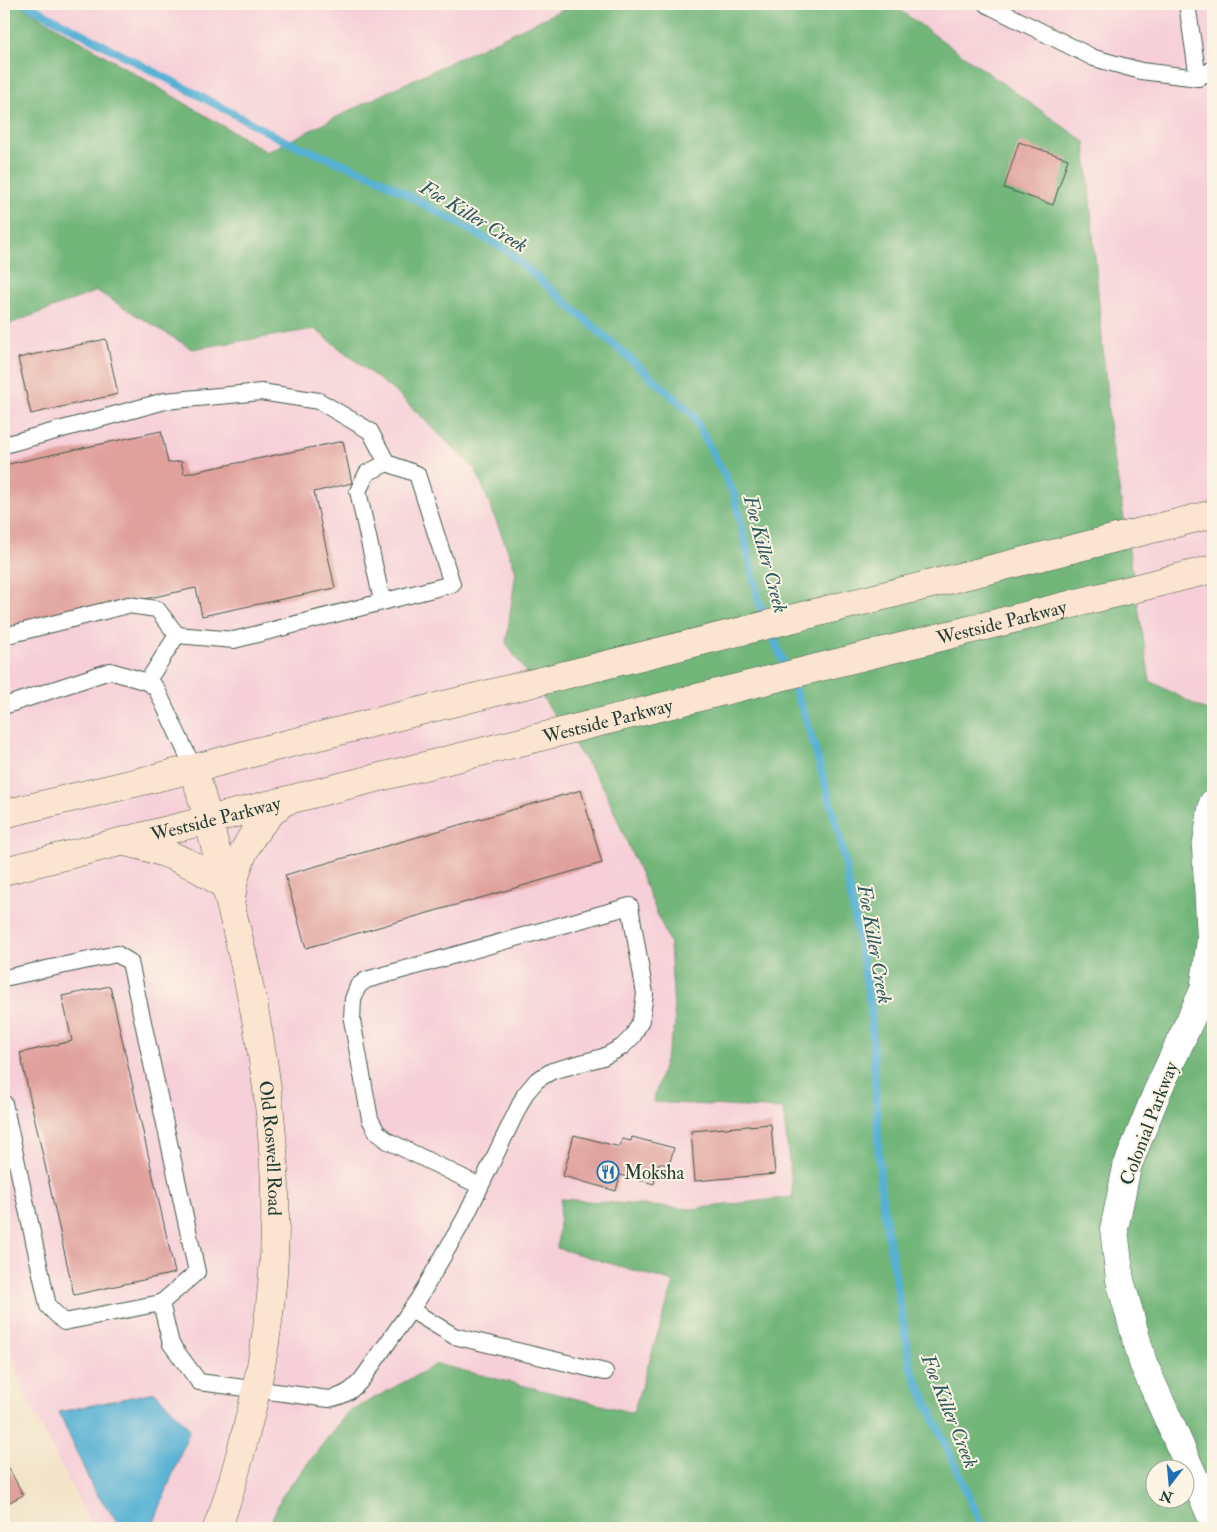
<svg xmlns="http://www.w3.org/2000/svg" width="1217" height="1532" font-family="'IM FELL Double Pica',serif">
	<rect width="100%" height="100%" fill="#fcf5e5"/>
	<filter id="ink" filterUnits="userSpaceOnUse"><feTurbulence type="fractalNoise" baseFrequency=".02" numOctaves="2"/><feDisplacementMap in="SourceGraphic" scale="10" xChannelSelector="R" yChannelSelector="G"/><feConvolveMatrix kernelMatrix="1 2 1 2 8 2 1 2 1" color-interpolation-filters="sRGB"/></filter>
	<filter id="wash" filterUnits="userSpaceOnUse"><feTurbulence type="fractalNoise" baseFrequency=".0096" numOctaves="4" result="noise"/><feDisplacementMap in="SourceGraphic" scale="20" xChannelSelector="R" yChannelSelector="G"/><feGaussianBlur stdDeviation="1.12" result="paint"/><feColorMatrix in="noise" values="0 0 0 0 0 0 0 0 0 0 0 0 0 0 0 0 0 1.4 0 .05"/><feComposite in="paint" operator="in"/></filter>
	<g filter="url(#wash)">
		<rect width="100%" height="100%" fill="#f3e4c8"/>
		<g fill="#f6cfd8">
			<path d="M18,4H574L385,93L267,152Z"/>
			<path d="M891,4H1213V714L1150,681L1110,432L1085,143Z"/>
			<path d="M97,291L192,349L315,329L399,395L476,470L516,571L506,643L605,790L670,944L675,1026L653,1102L783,1109L793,1197L692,1209L561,1199L557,1248L674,1282L633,1413L437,1364L282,1496L268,1528H93L22,1390L4,1323V326Z"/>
		</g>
		<path fill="#72b67a" stroke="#487a57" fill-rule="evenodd" d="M4,4H18L267,152L385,93L574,4H891L1085,142L1110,432L1150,681L1213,714V1528H268L282,1496L347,1413L437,1364L633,1413L674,1282L557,1248L561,1199L692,1209L793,1197L783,1109L653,1102L675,1026L670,944L605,790L506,643L516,571L476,470L399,395L315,329L192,349L97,291L4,326ZM1154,1470H1184V1500H1154Z"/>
		<path fill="#56b1d4" stroke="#3a7784" d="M155,1392L190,1429L152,1528H122L93,1489L59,1412Z"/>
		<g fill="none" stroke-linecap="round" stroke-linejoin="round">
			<path stroke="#56b1d4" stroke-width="8" d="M26,4L285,141L374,176L506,250L692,413L734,494L759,602L806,718L840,836L871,1008L881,1193L911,1368L983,1528"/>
		</g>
		<g id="blocks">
			<g fill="#e0a19d">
				<path d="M1019,142L1068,159L1053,205L1004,188Z"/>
				<path d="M106,339L118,394L31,414L18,358Z"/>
				<path d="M161,431L168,463L181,461L184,474L343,441L352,483L314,492L335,588L202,616L196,588L4,629V465Z"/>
				<path d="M581,790L602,863L306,948L285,875Z"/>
				<path d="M110,986L175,1273L74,1295L20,1053L72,1041L62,996Z"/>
				<path d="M771,1124L775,1174L695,1181L691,1131Z"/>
				<path d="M574,1135L620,1147L622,1139L631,1141L632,1137L674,1148L669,1165L659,1163L654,1184L620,1175L616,1191L563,1176Z"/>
				<path d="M4,1459L23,1495L4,1505Z"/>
			</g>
		</g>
	</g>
	<g filter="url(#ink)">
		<use href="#blocks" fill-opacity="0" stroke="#3f564a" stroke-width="1"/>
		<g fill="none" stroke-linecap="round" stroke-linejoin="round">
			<g stroke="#3f564a" stroke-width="18">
				<g id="lane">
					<path d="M986,4L1094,58L1141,71L1198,78L1213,69"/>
					<path d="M1187,4L1198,78"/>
					<path d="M4,445L165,401L261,392L319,401L370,431L387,463L417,474L452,584L234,640L177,635L147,682"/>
					<path d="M382,601L358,491L367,473L387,463"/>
					<path d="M4,636L128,605L157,609L177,635"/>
					<path d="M4,706L110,671L147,682L156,688L194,769"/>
					<path d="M4,978L117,954L130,962L197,1272L161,1303L64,1322L48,1306L4,1103"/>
					<path d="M161,1303L171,1344L199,1382L329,1399C345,1396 353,1390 363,1378L419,1298L465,1218L525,1094L537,1080L552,1071L603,1057L622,1047L633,1036L641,1020L645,994L630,906L366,980L358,986L353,999L352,1020L370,1119L377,1132L388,1141L480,1186"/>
					<path d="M411,1310L454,1336L605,1372"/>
				</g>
			</g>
			<g stroke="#3f564a" stroke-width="29">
				<path id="street" d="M1213,803L1206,848L1211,939L1204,990L1157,1092L1127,1167L1114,1229L1120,1280L1143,1363L1213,1520"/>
			</g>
			<g stroke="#3f564a" stroke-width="29">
				<g id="secondary">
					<path id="s1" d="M194,769C235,918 279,1072 275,1228C274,1295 264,1363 247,1428C238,1462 230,1496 217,1528"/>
					<path d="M4,814C89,793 175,775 259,751L1213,514"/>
					<path d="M124,842C162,849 194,863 225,886"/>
					<path id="s2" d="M4,871L1213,569"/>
					<path d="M231,899C235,859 252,828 282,803"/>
				</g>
			</g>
			<use href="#lane" stroke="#fff" stroke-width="16"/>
			<use href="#street" stroke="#fff" stroke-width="28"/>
			<use href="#secondary" stroke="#fce5d0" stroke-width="28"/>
		</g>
	</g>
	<defs>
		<g id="restaurant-ring" transform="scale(1.125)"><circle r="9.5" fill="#fcf5e5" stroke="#1f6fb2" stroke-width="1.5"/><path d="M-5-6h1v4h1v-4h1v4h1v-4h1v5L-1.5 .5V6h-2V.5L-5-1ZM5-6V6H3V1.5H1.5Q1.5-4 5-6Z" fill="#1f6fb2"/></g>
	</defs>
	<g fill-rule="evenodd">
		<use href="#restaurant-ring" x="608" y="1172"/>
	</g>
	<g text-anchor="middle" stroke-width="4" stroke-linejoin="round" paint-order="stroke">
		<g font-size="19" fill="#1f3d34" stroke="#fcf5e5">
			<text dy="7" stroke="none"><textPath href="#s2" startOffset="1028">Westside Parkway</textPath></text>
			<text dy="7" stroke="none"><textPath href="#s2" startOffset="622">Westside Parkway</textPath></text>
			<text dy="7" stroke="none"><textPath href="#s2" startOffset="218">Westside Parkway</textPath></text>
			<text transform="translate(1148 1123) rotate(-69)" y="7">Colonial Parkway</text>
			<text dy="7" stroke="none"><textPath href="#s1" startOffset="388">Old Roswell Road</textPath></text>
		</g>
		<g font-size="19" fill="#1f3d34" stroke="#fcf5e5" text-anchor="start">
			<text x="624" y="1179">Moksha</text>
		</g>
		<g font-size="20" font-style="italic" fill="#2d5a5c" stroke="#fcf5e5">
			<text transform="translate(474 216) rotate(31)" y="7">Foe Killer Creek</text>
			<text transform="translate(766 554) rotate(75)" y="7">Foe Killer Creek</text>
			<text transform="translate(875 944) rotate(80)" y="7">Foe Killer Creek</text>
			<text transform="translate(950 1411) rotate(68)" y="7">Foe Killer Creek</text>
		</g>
	</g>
	<rect width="1217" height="1532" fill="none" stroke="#fcf5e5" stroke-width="20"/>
	<g transform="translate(1170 1484) rotate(196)"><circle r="24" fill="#fcf5e5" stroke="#a4ab9e"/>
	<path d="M0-4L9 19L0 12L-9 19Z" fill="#1f6fb2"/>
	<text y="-8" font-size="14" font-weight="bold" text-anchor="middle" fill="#1f3d34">N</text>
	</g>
</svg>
